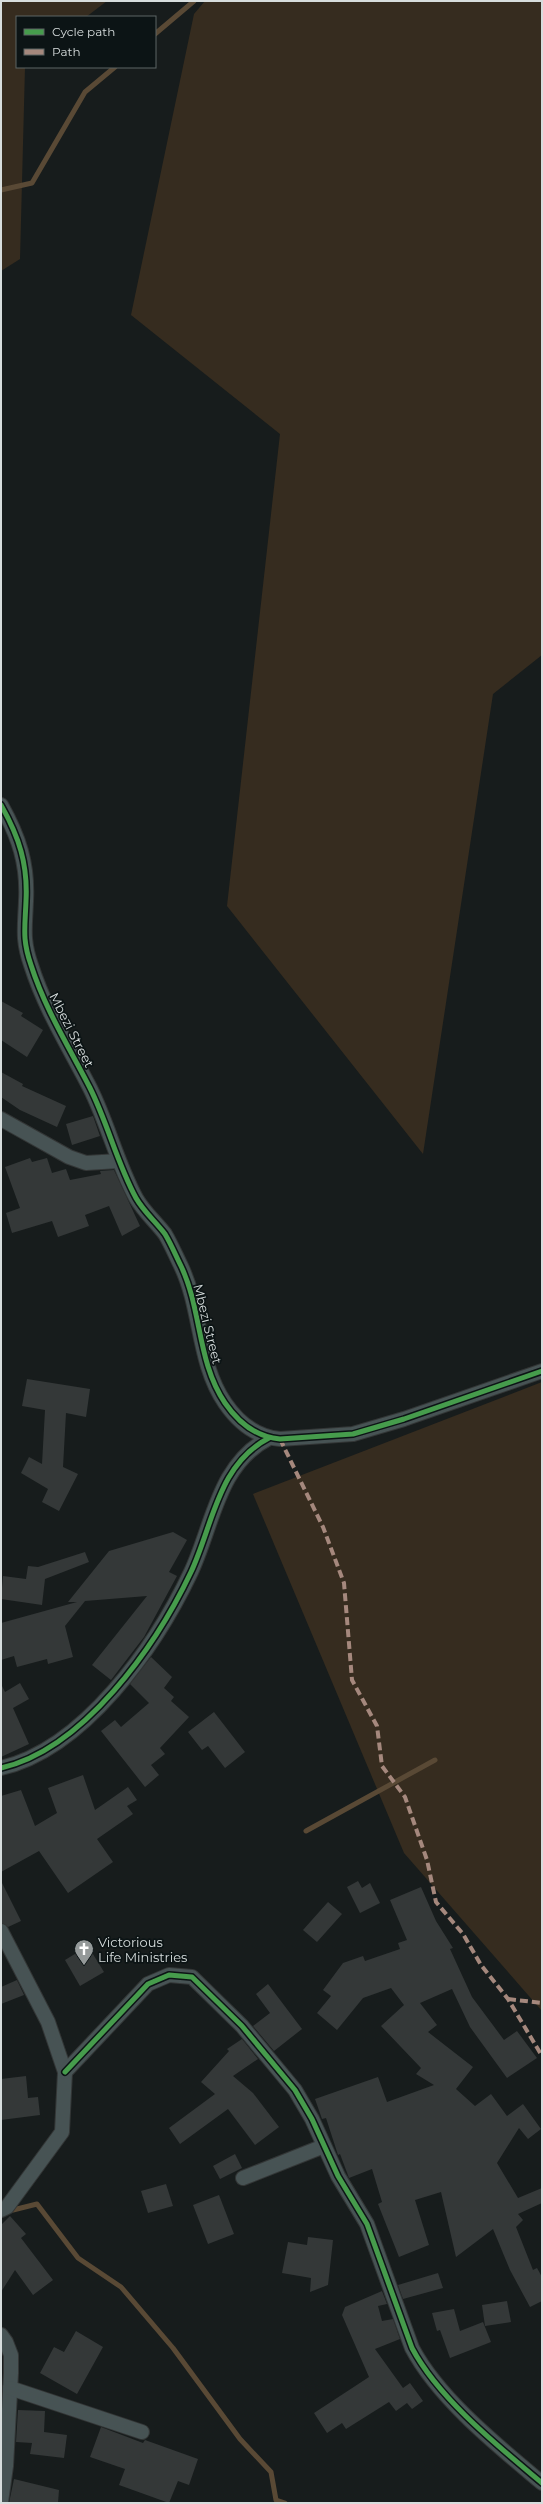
<svg xmlns="http://www.w3.org/2000/svg" width="543" height="2504" font-family="Montserrat,sans-serif">
	<rect width="100%" height="100%" fill="#171c1c"/>
	<g fill="#362c1f">
		<path d="M1,1H107L86,17H17V67H25L20,259L1,271Z"/>
		<path d="M205,1H542V655L493,694L423,1154L227,906L280,434L131,315L194,14Z"/>
		<path d="M542,1382V2011L404,1853L253,1494Z"/>
	</g>
	<g fill="none" stroke-linecap="round" stroke-linejoin="round">
		<g stroke="#594935" stroke-width="5">
			<path d="M155,34L194,1"/>
			<path d="M1,190L32,183L85,92L115,67"/>
			<path d="M306,1831L435,1760"/>
			<path d="M9,2211L37,2204L78,2258L121,2287L173,2348L240,2439L271,2472L276,2500L285,2503"/>
		</g>
	</g>
	<g fill="#343838">
		<path d="M1,1001L23,1013L21,1016L43,1030L27,1057L1,1040Z"/>
		<path d="M1,1072L23,1084L22,1086L66,1106L57,1127L20,1110L1,1097Z"/>
		<path d="M93,1116L100,1136L72,1145L66,1124Z"/>
		<path d="M30,1158L32,1162L47,1158L52,1173L66,1169L70,1180L101,1174L100,1171L114,1170L140,1226L122,1236L109,1206L85,1215L89,1226L58,1237L52,1221L12,1233L6,1213L20,1208L5,1167Z"/>
		<path d="M27,1379L90,1389L86,1417L66,1413L63,1467L78,1474L59,1511L42,1502L48,1489L21,1473L29,1457L42,1464L45,1410L22,1406Z"/>
		<path d="M173,1532L187,1540L169,1572L177,1576L144,1637L111,1680L92,1665L147,1596L85,1601L65,1626L73,1657L48,1664L47,1659L17,1667L14,1656L1,1660V1623L77,1602H68L109,1551Z"/>
		<path d="M85,1552L89,1562L45,1579L42,1605L1,1599L3,1576L26,1579L28,1566L38,1567Z"/>
		<path d="M151,1657L172,1677L164,1688L174,1697L171,1701L189,1717L160,1748L165,1754L151,1765L159,1775L145,1787L101,1731L115,1720L121,1727L149,1703L130,1684Z"/>
		<path d="M20,1683L29,1699L13,1708L29,1744L1,1757V1684L5,1692Z"/>
		<path d="M214,1712L245,1752L225,1768L208,1746L202,1750L188,1732Z"/>
		<path d="M83,1775L95,1810L128,1787L137,1800L127,1806L133,1814L97,1839L113,1862L68,1893L39,1851L1,1872V1796L21,1790L35,1826L57,1813L48,1788Z"/>
		<path d="M1,1881L21,1921L8,1927L1,1923Z"/>
		<path d="M358,1881L362,1888L370,1883L380,1903L360,1913L347,1887Z"/>
		<path d="M421,1887L436,1921L453,1948L450,1949L472,1997L504,2040L517,2031L537,2058L507,2078L470,2027L452,1989L420,2003L437,2025L428,2032L473,2067L456,2089L475,2106L491,2094L507,2116L523,2104L541,2129L528,2139L519,2128L497,2163L518,2198L542,2188V2203L518,2214L523,2220L516,2227L533,2270L537,2268L542,2277V2301L530,2307L510,2270L493,2229L456,2257L441,2192L415,2200L429,2245L399,2257L378,2204L382,2202L372,2169L349,2178L340,2154L338,2155L326,2118L322,2119L315,2099L378,2077L387,2102L434,2085L416,2074L421,2068L381,2026L404,2005L391,1988L363,1998L337,2030L317,2013L331,1996L323,1990L343,1963L363,1956L365,1961L400,1949L398,1943L407,1940L390,1900Z"/>
		<path d="M328,1902L342,1914L317,1942L303,1930Z"/>
		<path d="M88,1946L104,1972L80,1986L65,1960Z"/>
		<path d="M17,1980L24,1995L1,2004V1987Z"/>
		<path d="M268,1984L302,2029L274,2051L253,2026L270,2013L256,1994Z"/>
		<path d="M242,2039L258,2059L233,2076L253,2093L279,2127L255,2145L228,2109L180,2144L169,2128L215,2094L201,2082L229,2051L227,2049Z"/>
		<path d="M26,2076L28,2098L38,2097L40,2115L1,2120V2079Z"/>
		<path d="M235,2154L242,2168L220,2179L213,2166Z"/>
		<path d="M166,2184L173,2206L148,2213L141,2191Z"/>
		<path d="M219,2195L234,2234L208,2244L193,2205Z"/>
		<path d="M10,2216L26,2234L21,2238L53,2280L33,2295L15,2270L1,2292V2225Z"/>
		<path d="M308,2237L333,2240L328,2285L310,2292L311,2278L282,2273L288,2242L307,2245Z"/>
		<path d="M438,2273L443,2288L403,2299L398,2285Z"/>
		<path d="M382,2291L387,2304L378,2306L382,2321L393,2319L400,2339L375,2349L403,2388L410,2383L423,2401L412,2409L407,2403L396,2411L389,2402L346,2429L342,2423L327,2433L314,2413L369,2377L342,2315L345,2307Z"/>
		<path d="M507,2301L511,2322L485,2326L482,2305Z"/>
		<path d="M454,2309L460,2331L483,2322L491,2342L450,2358L440,2330L437,2331L432,2313Z"/>
		<path d="M76,2331L103,2347L77,2394L40,2373L54,2347L64,2352Z"/>
		<path d="M18,2410L45,2411L44,2432L67,2435L64,2458L30,2454L32,2443L16,2442Z"/>
		<path d="M101,2427L143,2443L145,2440L198,2459L189,2485L178,2481L169,2503L119,2485L125,2469L90,2457Z"/>
		<path d="M14,2479L59,2490L58,2503H9Z"/>
	</g>
	<g fill="none" stroke-linecap="round" stroke-linejoin="round">
		<g stroke="#333636" stroke-width="16">
			<g id="minor">
				<path d="M1,805C19,837 28,864 26,901C25,928 22,939 31,965C45,1009 69,1047 90,1088C108,1124 117,1163 136,1198C144,1212 155,1221 165,1234C171,1244 176,1256 181,1266C202,1310 197,1362 225,1403C238,1422 256,1437 280,1439L353,1434L404,1419L542,1371"/>
				<path d="M1,1119L69,1157L86,1163L119,1161"/>
				<path d="M1,1768C84,1749 156,1646 191,1572C213,1525 218,1464 269,1438"/>
				<path d="M1,1931L48,2022L65,2072L62,2132L7,2207L1,2210"/>
				<path d="M65,2072L148,1984L169,1975L192,1977L242,2026L295,2090L312,2119L338,2176L367,2224L412,2348C439,2399 498,2446 542,2483"/>
				<path d="M243,2178L324,2146"/>
				<path d="M1,2335L6,2342L11,2355V2373L6,2466L1,2502"/>
				<path d="M10,2388L142,2432"/>
			</g>
		</g>
		<use href="#minor" stroke="#475354" stroke-width="14"/>
		<g stroke="#a5887d" stroke-width="4" stroke-dasharray="8 4" stroke-linecap="butt">
			<path d="M280,1439L323,1527L344,1583L352,1680L377,1726L382,1766L405,1797L427,1860L436,1902L463,1934L481,1965L508,1999L542,2056"/>
			<path d="M508,1999L542,2003"/>
		</g>
		<g stroke="#0c1415" stroke-width="8">
			<g id="cycleway">
				<path d="M1,805C19,837 28,864 26,901C25,928 22,939 31,965C45,1009 69,1047 90,1088C108,1124 117,1163 136,1198C144,1212 155,1221 165,1234C171,1244 176,1256 181,1266C202,1310 197,1362 225,1403C238,1422 256,1437 280,1439L353,1434L404,1419L542,1371"/>
				<path d="M1,1768C84,1749 156,1646 191,1572C213,1525 218,1464 269,1438"/>
				<path d="M65,2072L148,1984L169,1975L192,1977L242,2026L295,2090L312,2119L338,2176L367,2224L412,2348C439,2399 498,2446 542,2483"/>
			</g>
		</g>
		<use href="#cycleway" stroke="#469c4c" stroke-width="5"/>
	</g>
	<defs>
		<g id="church-pin" transform="scale(1)"><path d="M0 17L-7.5 6A9.5 9.5 0 1 1 7.5 6Z" fill="#949999" stroke="#0c1415"/><path d="M-1.2-6h2.4v3.5h3.3v2.4h-3.3V6h-2.4V-.1h-3.3v-2.4h3.3Z" fill="#fff"/></g>
	</defs>
	<g fill-rule="evenodd">
		<use href="#church-pin" x="84" y="1949"/>
	</g>
	<g text-anchor="middle" stroke-width="3.5" stroke-linejoin="round" paint-order="stroke">
		<g font-size="13" fill="#d7dddd" stroke="#0c1415">
			<text transform="translate(72 1030) rotate(63)" y="5">Mbezi Street</text>
			<text transform="translate(208 1324) rotate(76)" y="5">Mbezi Street</text>
		</g>
		<g font-size="13" fill="#d7dddd" stroke="#0c1415" text-anchor="start">
			<text x="98" y="1947">Victorious<tspan x="98" dy="15">Life Ministries</tspan></text>
		</g>
	</g>
	<rect width="543" height="2504" fill="none" stroke="#d7dddd" stroke-width="4"/>
	<rect x="16" y="16" width="140" height="52" fill="#0c1415" stroke="#5d6465"/>
	<rect x="24" y="29" width="20" height="6" fill="#469c4c" stroke="#5d6465"/>
	<text x="52" y="36" font-size="12" fill="#d7dddd">Cycle path</text>
	<rect x="24" y="49" width="20" height="6" fill="#a5887d" stroke="#5d6465"/>
	<text x="52" y="56" font-size="12" fill="#d7dddd">Path</text>
</svg>
